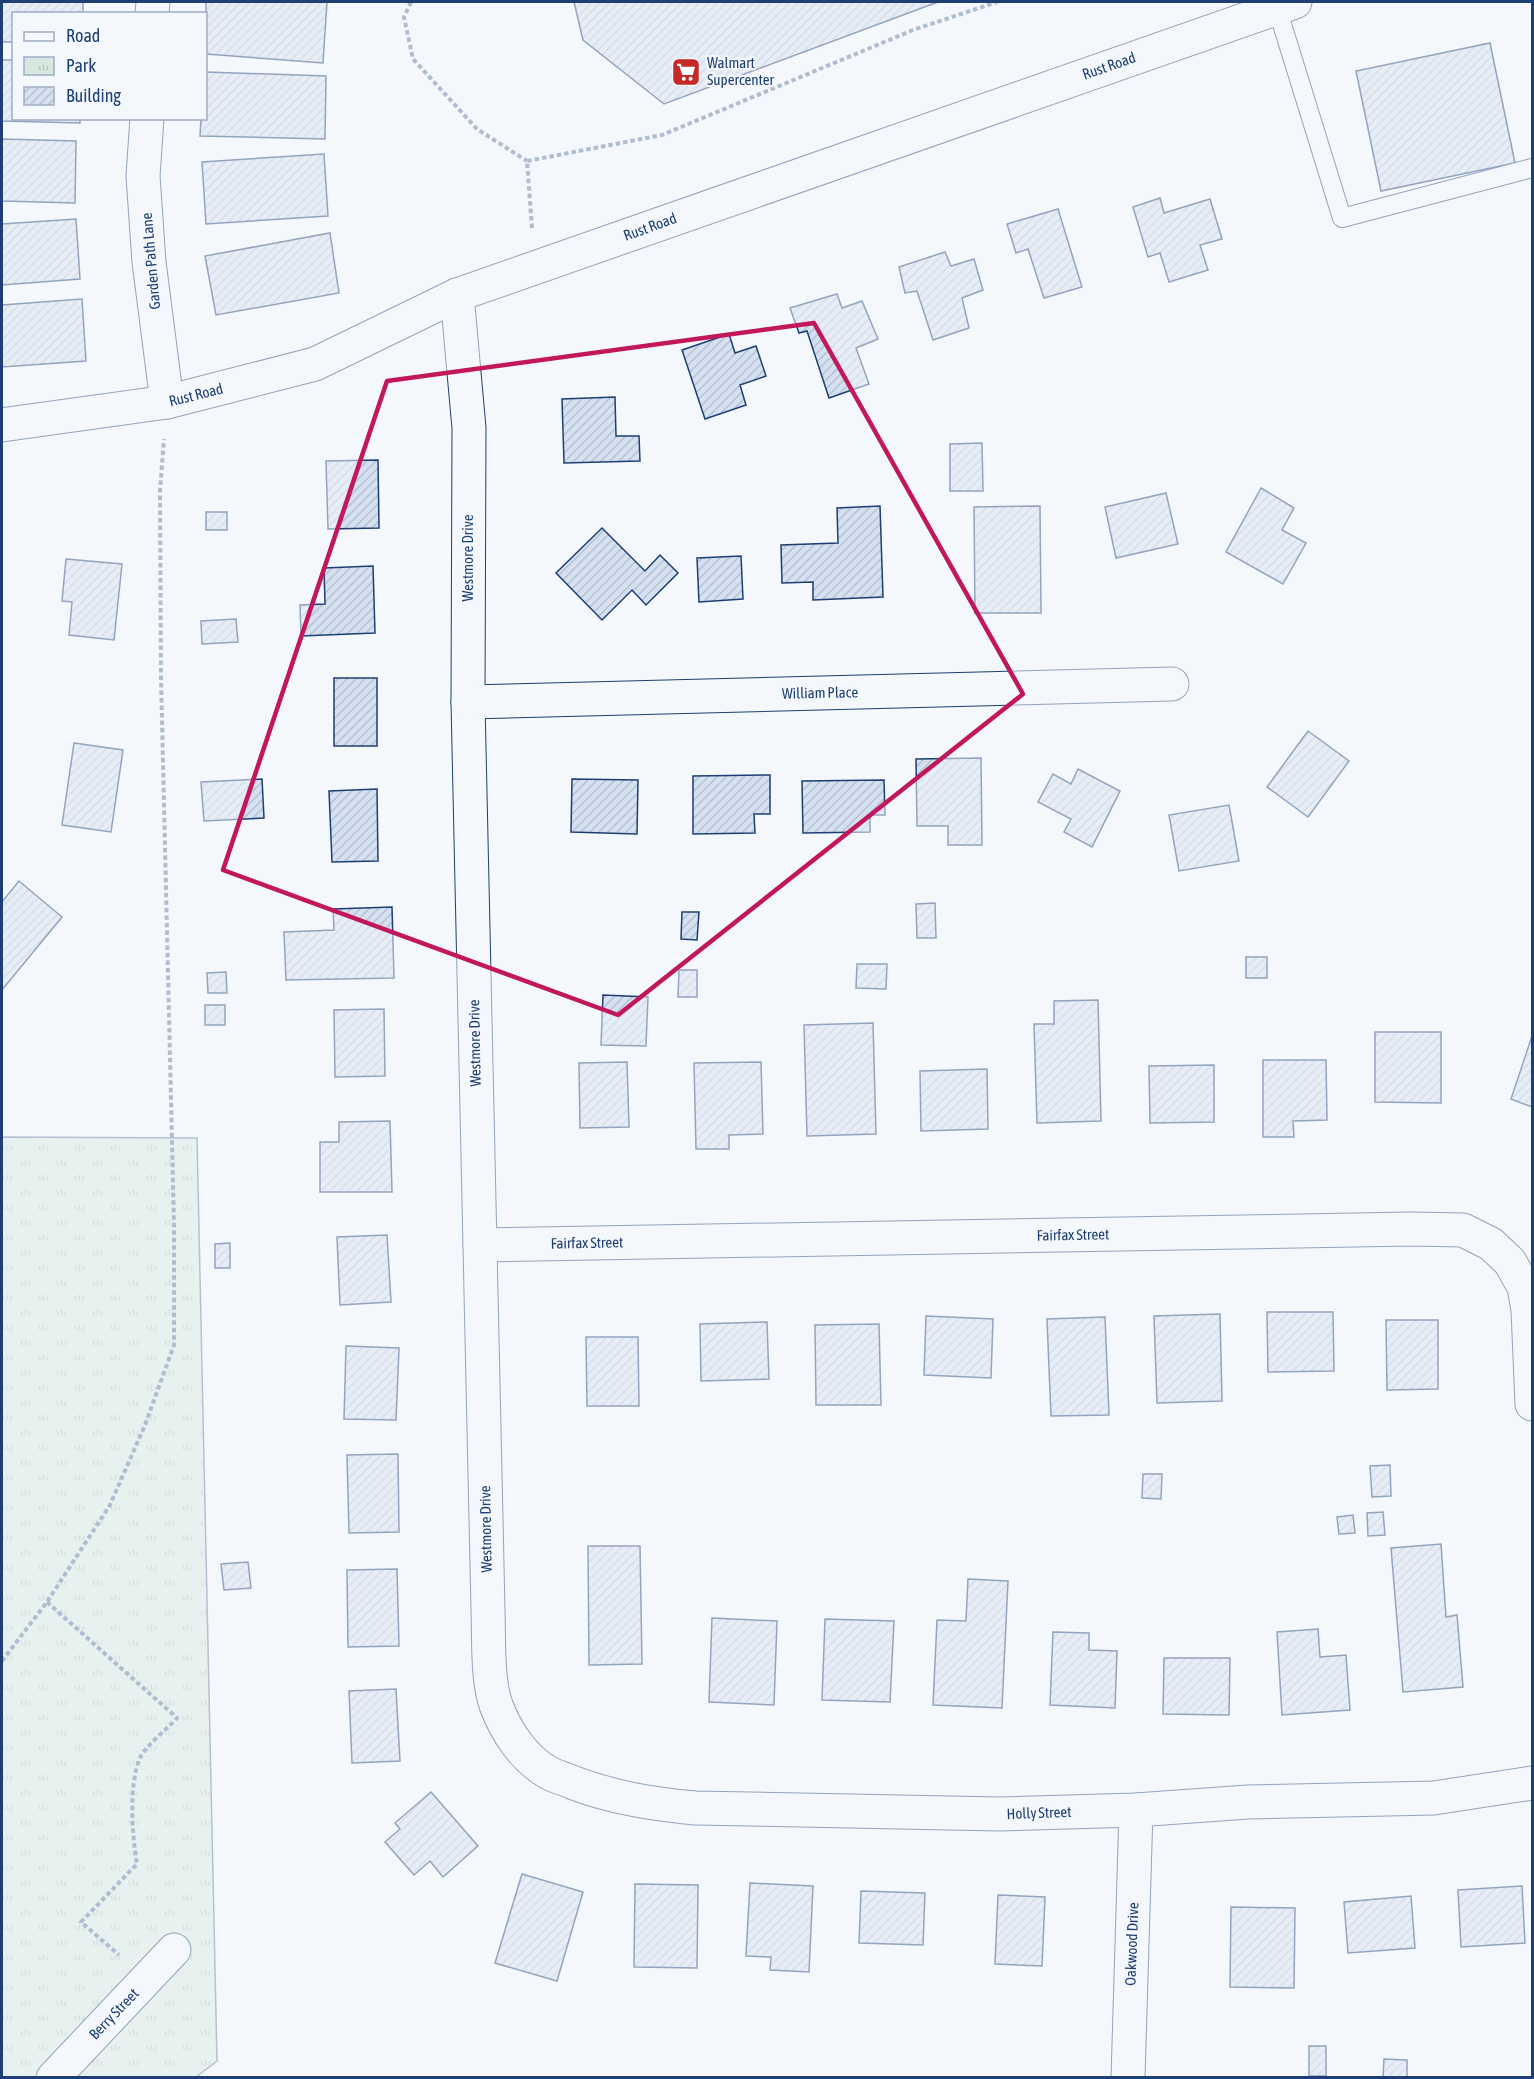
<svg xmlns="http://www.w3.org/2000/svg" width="1534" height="2079" font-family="'Asap Condensed',sans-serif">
	<defs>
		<pattern id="park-tufts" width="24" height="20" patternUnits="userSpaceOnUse" patternTransform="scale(1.5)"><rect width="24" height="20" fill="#d7e8df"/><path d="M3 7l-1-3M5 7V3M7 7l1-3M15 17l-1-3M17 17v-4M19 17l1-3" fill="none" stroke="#b8c8c3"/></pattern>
		<pattern id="building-hatch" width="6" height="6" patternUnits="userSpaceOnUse" patternTransform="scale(1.5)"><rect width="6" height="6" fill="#d5e0f0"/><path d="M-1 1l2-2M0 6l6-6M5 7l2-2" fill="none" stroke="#b6c1d1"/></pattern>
	</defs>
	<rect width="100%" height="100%" fill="#f4f7fb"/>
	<path fill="url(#park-tufts)" stroke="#687fa3" stroke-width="1.5" d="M2,1137L197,1138L217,2061L196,2077L2,2078Z"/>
	<g fill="url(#building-hatch)" stroke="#1d3f73" stroke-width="1.5">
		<path d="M2,2H83V14H14V42H2Z"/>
		<path d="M206,2H327L323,63L206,54Z"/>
		<path d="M574,2H938L664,104L583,40Z"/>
		<path d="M1490,43L1515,163L1381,191L1356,71Z"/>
		<path d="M2,60H14V118H80V123L2,121Z"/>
		<path d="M206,72L326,76L325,139L200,136L201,118H206Z"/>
		<path d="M2,139L76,141L75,203L2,201Z"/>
		<path d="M324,154L328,216L206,224L202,162Z"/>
		<path d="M1160,198L1164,213L1210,199L1222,239L1200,245L1208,270L1169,282L1160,253L1148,257L1133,207Z"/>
		<path d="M1058,209L1082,287L1044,298L1028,249L1016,253L1007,224Z"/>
		<path d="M76,219L80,279L2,285V224Z"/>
		<path d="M330,233L339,293L216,315L205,256Z"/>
		<path d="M945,252L951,266L974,259L983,290L962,298L969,328L933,340L917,291L905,293L899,267Z"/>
		<path d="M837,294L842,308L862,301L878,339L856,348L869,384L829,398L807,331L799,333L790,308Z"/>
		<path d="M82,299L86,361L2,367V305Z"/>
		<path d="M729,334L735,353L756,346L766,376L740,385L746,405L705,419L682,350Z"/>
		<path d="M615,397L616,436H639L640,461L564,463L562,399Z"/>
		<path d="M982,443L983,491H950V444Z"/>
		<path d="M378,460L379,528L328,529L326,461Z"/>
		<path d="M1261,488L1294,508L1282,530L1306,543L1283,584L1226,552Z"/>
		<path d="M1166,493L1178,544L1116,558L1105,507Z"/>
		<path d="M880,506L883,597L813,600V582L782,583L781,545L838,543L837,508Z"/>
		<path d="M1040,506L1041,613H975L974,507Z"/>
		<rect x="206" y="512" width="21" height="18"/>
		<path d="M602,528L645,571L660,555L678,573L646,605L632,590L602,620L556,573Z"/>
		<path d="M741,556L743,599L699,602L697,558Z"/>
		<path d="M66,559L122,564L114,640L69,635L72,602L62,601Z"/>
		<path d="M373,566L375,633L301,636L300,605L325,604L324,568Z"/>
		<path d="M236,619L238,642L202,644L201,621Z"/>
		<rect x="334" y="678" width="43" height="68"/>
		<path d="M1308,731L1349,761L1308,817L1267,787Z"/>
		<path d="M74,743L123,750L111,832L62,825Z"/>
		<path d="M981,758L982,845H948V826H917L916,759Z"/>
		<path d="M1078,769L1120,791L1092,847L1064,832L1071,819L1038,802L1053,774L1071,784Z"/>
		<path d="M770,775V814H754L755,833L693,834V776Z"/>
		<path d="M262,779L264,818L204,821L201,782Z"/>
		<path d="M572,779L638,780L637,834L571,832Z"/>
		<path d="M884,780L885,815H870V832L803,833L802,781Z"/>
		<path d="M377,789L378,861L332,862L329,791Z"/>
		<path d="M1229,805L1239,861L1179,871L1169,815Z"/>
		<path d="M19,881L62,917L2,990V902Z"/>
		<path d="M935,903L936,938H917L916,904Z"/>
		<path d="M392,907L394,978L286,980L284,932L334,930L333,909Z"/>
		<path d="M682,912H699L697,940L681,939Z"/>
		<rect x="1246" y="957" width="21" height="21"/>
		<path d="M857,964H887L886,989L856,988Z"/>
		<path d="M679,970H697V997H678Z"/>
		<path d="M226,972L227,993H208L207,973Z"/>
		<path d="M603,995L648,997L646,1046L601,1045Z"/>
		<path d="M1098,1000L1101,1121L1037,1123L1034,1024H1054V1001Z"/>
		<rect x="205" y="1005" width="20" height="20"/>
		<path d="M384,1009L385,1076L335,1077L334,1010Z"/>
		<path d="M873,1023L876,1134L807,1136L804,1025Z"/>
		<path d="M1375,1032H1441V1103L1375,1102Z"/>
		<path d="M1532,1036V1107L1511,1099Z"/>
		<path d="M1263,1060H1326L1327,1120L1293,1121L1294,1137H1263Z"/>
		<path d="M627,1062L629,1127L580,1128L579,1063Z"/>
		<path d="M761,1062L763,1134L729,1135V1149H696L694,1063Z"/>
		<path d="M1214,1065V1122L1150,1123L1149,1066Z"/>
		<path d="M987,1069L988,1129L921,1131L920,1071Z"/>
		<path d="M390,1121L392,1192H320V1142H339V1122Z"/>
		<path d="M387,1235L391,1302L340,1305L337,1237Z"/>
		<path d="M230,1243V1268H215V1244Z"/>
		<path d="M1267,1312H1333L1334,1371L1268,1372Z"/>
		<path d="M1220,1314L1222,1401L1157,1403L1154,1316Z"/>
		<path d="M926,1316L993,1319L991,1378L924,1375Z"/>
		<path d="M1105,1317L1109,1415L1051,1416L1047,1319Z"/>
		<path d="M1386,1320H1438V1389L1387,1390Z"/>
		<path d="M767,1322L769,1379L701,1381L700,1324Z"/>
		<path d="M879,1324L881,1405H816L815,1325Z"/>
		<path d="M586,1337H638L639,1406H587Z"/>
		<path d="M346,1346L399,1348L396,1420L344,1419Z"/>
		<path d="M398,1454L399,1532L349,1533L347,1455Z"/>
		<path d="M1390,1465L1391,1496L1372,1497L1370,1466Z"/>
		<path d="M1143,1474H1162L1161,1499L1142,1498Z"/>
		<path d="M1383,1512L1385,1535L1368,1536L1367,1513Z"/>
		<path d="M1353,1515L1355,1533L1339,1534L1337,1517Z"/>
		<path d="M1441,1544L1446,1617L1457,1615L1463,1687L1403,1692L1391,1548Z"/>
		<path d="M588,1546H640L642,1664L589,1665Z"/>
		<path d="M248,1562L251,1588L224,1590L221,1564Z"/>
		<path d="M397,1569L399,1646L348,1647L347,1570Z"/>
		<path d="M968,1579L1008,1581L1002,1708L933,1705L937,1620L966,1621Z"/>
		<path d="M712,1618L777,1621L774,1705L709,1702Z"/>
		<path d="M825,1619L894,1621L890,1702L822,1700Z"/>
		<path d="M1318,1629L1320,1657L1346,1655L1350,1710L1282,1715L1277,1632Z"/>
		<path d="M1053,1632L1089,1633V1650L1117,1651L1115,1708L1050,1705Z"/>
		<path d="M1164,1658H1230L1229,1715L1163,1714Z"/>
		<path d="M396,1689L400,1761L352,1763L349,1691Z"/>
		<path d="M431,1792L478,1846L443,1877L430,1861L414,1875L385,1842L400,1829L395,1823Z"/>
		<path d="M522,1874L583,1892L557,1981L495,1963Z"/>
		<path d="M750,1883L813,1886L809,1972L770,1970L771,1957L746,1956Z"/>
		<path d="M635,1884L698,1885L697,1968L634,1967Z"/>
		<path d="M1522,1886L1525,1943L1461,1947L1458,1890Z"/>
		<path d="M861,1891L925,1893L923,1945L859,1943Z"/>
		<path d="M998,1895L1045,1897L1042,1966L995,1964Z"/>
		<path d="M1411,1896L1415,1948L1348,1953L1344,1902Z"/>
		<path d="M1231,1907L1295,1908L1294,1988L1230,1987Z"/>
		<rect x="1309" y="2046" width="17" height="30"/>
		<path d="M1384,2059L1407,2060V2078H1383Z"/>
	</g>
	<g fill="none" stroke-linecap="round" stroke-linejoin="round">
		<g stroke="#1d3f73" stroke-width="20">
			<path id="lane" d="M1277,8L1342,218L1532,168"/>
		</g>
		<g stroke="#1d3f73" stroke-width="35">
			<g id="street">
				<path d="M152,14L153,2"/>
				<path d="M147,118L143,176L149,262L167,402"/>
				<path d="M457,295L469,428L468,702L488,1610C489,1638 487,1680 496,1705C506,1732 524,1759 549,1773C556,1777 566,1779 574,1783C614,1798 653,1804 695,1808L1000,1814L1136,1810L1248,1802L1434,1798L1532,1783"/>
				<path d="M2,425L167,402L315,364L457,295L1295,2"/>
				<path d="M468,702L1172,684"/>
				<path d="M480,1245L1411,1229L1463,1230L1491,1244L1510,1262L1524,1287L1528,1310L1532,1404"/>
				<path d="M53,2078L174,1950"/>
				<path d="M1128,2078L1136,1810"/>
			</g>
		</g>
		<g stroke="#5e769c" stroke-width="4" stroke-dasharray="4.5 3" stroke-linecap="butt">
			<path d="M411,2L404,17L413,59L477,129L527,161"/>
			<path d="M532,228L527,161L662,135L913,30L997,2"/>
			<path d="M47,1602L177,1718C169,1727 146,1746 141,1756C128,1782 132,1836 137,1864L81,1922L119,1955"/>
			<path d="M2,1661L47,1602L110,1505L145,1425L174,1345V1226L161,677L160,491L164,439"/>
		</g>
		<use href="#lane" stroke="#f4f7fb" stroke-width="18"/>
		<use href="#street" stroke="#f4f7fb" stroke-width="33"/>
	</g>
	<path d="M0 0H1534V2079H0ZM814,323L1023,694L618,1015L223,870L387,381Z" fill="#f4f7fb" fill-opacity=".55" fill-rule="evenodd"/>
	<path fill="none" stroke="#c2185b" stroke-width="4.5" stroke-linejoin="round" d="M814,323L1023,694L618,1015L223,870L387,381Z"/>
	<defs>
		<g id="supermarket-square" transform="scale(1.5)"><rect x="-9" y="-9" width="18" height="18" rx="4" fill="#c62828" stroke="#f4f7fb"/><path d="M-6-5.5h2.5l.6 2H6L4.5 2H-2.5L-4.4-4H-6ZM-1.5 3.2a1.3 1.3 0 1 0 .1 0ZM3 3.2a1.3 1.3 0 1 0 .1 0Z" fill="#fff"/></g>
	</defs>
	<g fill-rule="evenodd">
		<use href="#supermarket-square" x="686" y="72"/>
	</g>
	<g text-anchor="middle" stroke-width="4.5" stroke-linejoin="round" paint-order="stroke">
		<g font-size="15" fill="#1d3f73" stroke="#f4f7fb" text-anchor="start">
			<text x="707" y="68">Walmart<tspan x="707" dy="17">Supercenter</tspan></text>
		</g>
		<g font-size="15" fill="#1d3f73" stroke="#f4f7fb">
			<text transform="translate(1109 66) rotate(-19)" y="5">Rust Road</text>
			<text transform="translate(650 227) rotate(-20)" y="5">Rust Road</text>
			<text transform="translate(151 261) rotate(-95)" y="5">Garden Path Lane</text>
			<text transform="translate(196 395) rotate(-14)" y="5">Rust Road</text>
			<text transform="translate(468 558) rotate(-90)" y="5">Westmore Drive</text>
			<text transform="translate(820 693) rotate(-1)" y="5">William Place</text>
			<text transform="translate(475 1043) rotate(-91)" y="5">Westmore Drive</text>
			<text transform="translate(1073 1235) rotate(-1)" y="5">Fairfax Street</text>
			<text transform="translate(587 1243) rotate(-1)" y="5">Fairfax Street</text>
			<text transform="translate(486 1529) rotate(-91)" y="5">Westmore Drive</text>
			<text transform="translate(1039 1813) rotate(-2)" y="5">Holly Street</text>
			<text transform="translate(1132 1944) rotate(-88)" y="5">Oakwood Drive</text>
			<text transform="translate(114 2014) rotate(-46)" y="5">Berry Street</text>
		</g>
	</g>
	<rect width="1534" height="2079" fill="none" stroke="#1d3f73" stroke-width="6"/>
	<rect x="12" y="12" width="195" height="108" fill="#f4f7fb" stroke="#9eadc5" stroke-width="1.5"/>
	<rect x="24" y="32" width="30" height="9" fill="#f4f7fb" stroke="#9eadc5" stroke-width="1.5"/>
	<text x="66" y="42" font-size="18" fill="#1d3f73">Road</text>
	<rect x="24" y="57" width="30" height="18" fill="url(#park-tufts)" stroke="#9eadc5" stroke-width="1.5"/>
	<text x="66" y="72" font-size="18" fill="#1d3f73">Park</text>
	<rect x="24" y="87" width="30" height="18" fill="url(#building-hatch)" stroke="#9eadc5" stroke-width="1.5"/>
	<text x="66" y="102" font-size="18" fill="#1d3f73">Building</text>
</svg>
